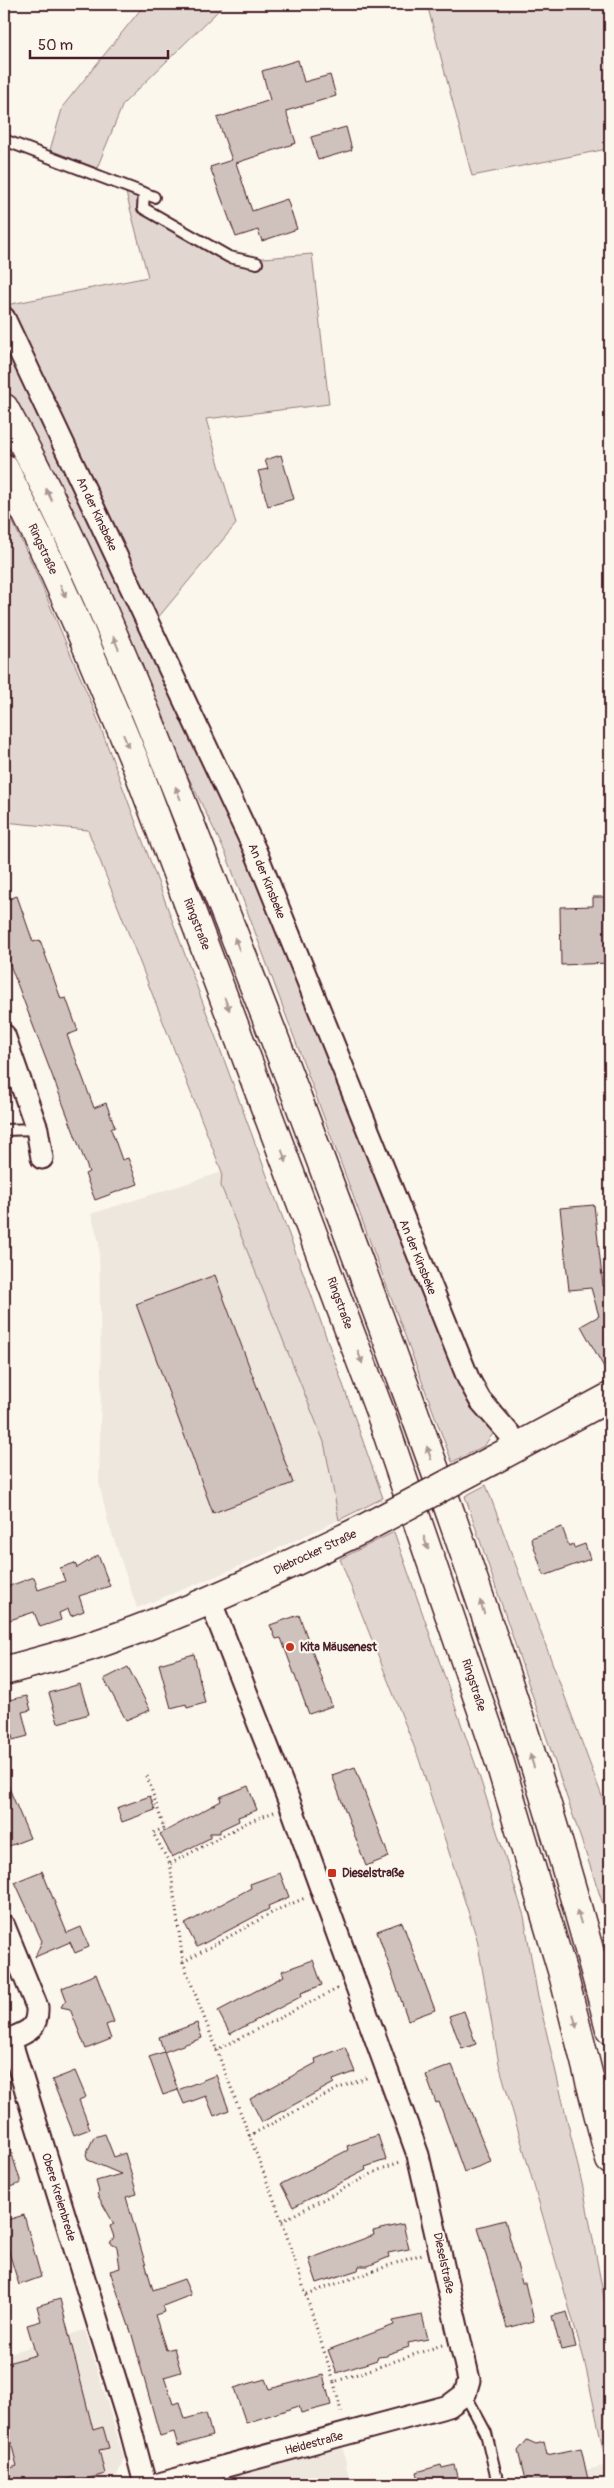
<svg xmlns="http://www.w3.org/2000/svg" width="614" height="2488" font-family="Pangolin,sans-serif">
	<rect width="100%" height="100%" fill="#fbf7ec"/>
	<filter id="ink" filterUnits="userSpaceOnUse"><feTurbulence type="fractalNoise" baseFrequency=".02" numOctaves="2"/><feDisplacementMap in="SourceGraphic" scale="10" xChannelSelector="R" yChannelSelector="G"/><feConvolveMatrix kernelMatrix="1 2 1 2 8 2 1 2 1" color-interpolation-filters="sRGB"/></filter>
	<g filter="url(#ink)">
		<g fill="#eee7de">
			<path d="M222,1172L221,1187L324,1442L339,1520L231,1570L137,1608L108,1522L99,1483L101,1384L99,1242L91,1214Z"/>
			<path d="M85,2330L124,2458L116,2478L92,2484H17L4,2434V2355Z"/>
			<path d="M343,2447L350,2484H200L279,2464Z"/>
			<path d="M607,2465L610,2484H527Z"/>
		</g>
		<g fill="#e2d7d0" stroke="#967b7e">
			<path d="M145,4H225L123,104L97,168L50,150L63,106Z"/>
			<path d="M427,4H610V173L607,149L472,176Z"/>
			<path d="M125,189L138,197L141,213L228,261L312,254L329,404L206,419L236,524L156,620L6,305L148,277Z"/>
			<path d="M4,346L65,468L251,858L428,1307L474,1405L495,1431L484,1446L452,1462L226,854L181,762L97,567L47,462L4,384Z"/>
			<path d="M4,503L35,570L93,707L311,1294L383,1498L339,1520L324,1442L221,1186L222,1172L88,830L4,822Z"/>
			<path d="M486,1485L610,1818V1925L465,1496Z"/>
			<path d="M394,1532L477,1769L524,1916L537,1992L584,2192L610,2330V2482L584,2359L499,2064L477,1939L419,1759L340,1559Z"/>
		</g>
		<g fill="#cfc2bc" stroke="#4a1f2b">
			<path d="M298,60L304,82L330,75L336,96L286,111L296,143L236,163L252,211L287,199L297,229L262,241L258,230L236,237L210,167L232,160L217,118L270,100L262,71Z"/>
			<path d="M346,127L352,150L318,160L311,137Z"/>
			<path d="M281,455L294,499L268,506L258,471L268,469L265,460Z"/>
			<path d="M17,896L33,942L40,940L61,999L66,998L78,1031L67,1035L94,1108L106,1103L115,1127L111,1129L122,1160L128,1158L138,1184L95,1200L85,1174L89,1172L4,949V901Z"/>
			<path d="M593,897H610V963L561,965L560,907L593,906Z"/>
			<path d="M594,1205L603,1286L608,1285L610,1293V1378L581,1326L599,1316L591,1288L569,1290L560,1208Z"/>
			<path d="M215,1275L293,1483L213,1513L136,1304Z"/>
			<path d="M562,1527L569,1546L573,1544L574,1548L585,1544L590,1559L544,1576L531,1538Z"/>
			<path d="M98,1555L110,1586L79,1596L84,1611L71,1616L68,1609L59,1613L61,1620L40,1627L34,1612L4,1622V1588L34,1577L38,1590L65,1581L60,1568L75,1563L77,1568Z"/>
			<path d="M299,1615L332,1706L309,1714L281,1638L276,1639L270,1625Z"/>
			<path d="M194,1654L205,1703L187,1708L186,1704L171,1708L159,1664Z"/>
			<path d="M128,1667L150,1710L126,1720L104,1679Z"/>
			<path d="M80,1684L89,1714L58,1723L49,1693Z"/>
			<path d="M27,1696L31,1710L22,1712L28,1736L13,1740L10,1726L4,1728V1701Z"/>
			<path d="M355,1767L389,1857L366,1866L332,1775Z"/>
			<path d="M4,1776L30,1838L4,1848Z"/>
			<path d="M248,1786L257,1810L238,1817L239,1821L220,1830V1833H210V1838L172,1857L160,1834L221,1801L220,1797Z"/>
			<path d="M150,1796L155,1810L122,1822L117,1808Z"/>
			<path d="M42,1871L67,1933L81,1927L89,1947L75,1953L70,1942L35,1957L42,1941L15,1882Z"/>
			<path d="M280,1873L289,1897L268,1906L269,1909L197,1947L185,1924L251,1888L250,1884Z"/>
			<path d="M402,1922L435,2010L408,2020L377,1931Z"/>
			<path d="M313,1960L322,1985L301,1993L302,1996L230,2034L218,2011L284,1976L282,1971Z"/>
			<path d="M96,1974L114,2022L106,2025L111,2039L86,2049L70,2009L61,2007L66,1999L62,1988Z"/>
			<path d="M464,2011L476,2044L462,2049L449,2016Z"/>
			<path d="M197,2023L202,2038L164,2052L159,2037Z"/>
			<path d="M345,2047L355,2072L333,2080L334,2083L262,2122L250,2099L316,2063L315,2059Z"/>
			<path d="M164,2052L178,2090L163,2095L149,2057Z"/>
			<path d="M452,2065L491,2162L464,2172L439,2102L436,2103L426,2075Z"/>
			<path d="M75,2071L86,2097L79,2100L90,2129L74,2135L52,2080Z"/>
			<path d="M216,2075L229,2110L214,2116L206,2096L184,2104L178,2090Z"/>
			<path d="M105,2134L114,2157L125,2153L137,2194L126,2197L153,2290L184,2279L191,2295L163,2306L165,2312L155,2315L166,2350L174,2348L181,2372L164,2377L173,2404L180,2402L185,2419L206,2413L212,2436L178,2446L174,2432L160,2436L132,2335L110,2271L120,2268L117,2247L110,2243L114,2237L110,2226L114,2224L97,2194L99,2192L96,2181L121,2174L88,2160L86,2154L94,2137Z"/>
			<path d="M378,2135L386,2160L365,2167L366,2170L293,2207L281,2184L348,2150L347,2146Z"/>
			<path d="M7,2139L21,2183L4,2189V2140Z"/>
			<path d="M24,2215L41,2277L19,2285L4,2236V2221Z"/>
			<path d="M505,2220L522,2283H525L534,2321L507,2328L478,2227Z"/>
			<path d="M403,2224L409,2249L388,2253L389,2257L368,2266H359L358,2270L317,2283L309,2259L374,2235L373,2231Z"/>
			<path d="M60,2299L93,2430L103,2427L109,2448L99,2450L105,2474L76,2482L75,2477L46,2484H4V2470L17,2466L4,2415V2364L36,2355L27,2325L41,2321L37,2306Z"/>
			<path d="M567,2312L576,2347L561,2350L552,2316Z"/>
			<path d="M422,2315L428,2339L408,2343L409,2347L388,2354L387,2356L378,2357L377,2360L337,2373L328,2350L394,2325L393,2321Z"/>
			<path d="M323,2375L331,2405L301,2413L299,2406L246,2423L234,2388L265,2379L269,2389Z"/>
			<path d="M527,2440L536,2444L544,2442L547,2455L581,2448L589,2484H526L518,2451Z"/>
			<path d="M441,2465L442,2468L455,2465L460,2484H420L417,2472Z"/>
		</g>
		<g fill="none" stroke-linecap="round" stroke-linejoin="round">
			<g stroke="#4a1f2b" stroke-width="14">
				<g id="service">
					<path d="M4,140L154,197"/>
					<path d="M144,193L143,208L229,257L257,263"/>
					<path d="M4,1130L37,1129"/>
					<path d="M465,2394L486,2433L498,2484"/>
				</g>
			</g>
			<g stroke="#4a1f2b" stroke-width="25">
				<g id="minor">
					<path d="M4,318L255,850L468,1378L480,1400L520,1446"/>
					<path d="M4,1035L37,1129L42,1158"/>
					<path d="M4,1926L37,2007C38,2029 28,2032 10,2039L130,2427L145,2484"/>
					<path d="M159,2484L449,2406L465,2394L469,2380L418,2155L291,1806L210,1600"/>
				</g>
			</g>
			<g stroke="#4a1f2b" stroke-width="31">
				<g id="secondary">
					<path d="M491,1461L610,1397"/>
					<path d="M4,1671C32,1663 60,1656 88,1647C182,1616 272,1573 361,1530"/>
				</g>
			</g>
			<g stroke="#4a1f2b" stroke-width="31">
				<g id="trunk">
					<path d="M4,408C76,538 132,676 186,813C224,910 263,1007 300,1105C414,1409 530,1714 610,2029"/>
					<path d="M4,468L40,541L80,630L135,762L380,1412L499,1760L563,1974L610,2160"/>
				</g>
			</g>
			<g stroke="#4a1f2b" stroke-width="3" stroke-dasharray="1 4" stroke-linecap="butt">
				<path d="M147,1776L164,1828L153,1833L170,1864"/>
				<path d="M274,1812L248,1822L170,1864L183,1962L282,2221L334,2382L442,2345"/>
				<path d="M183,1962L277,1910L305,1898"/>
				<path d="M216,2050L339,1988"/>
				<path d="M249,2136L339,2088L369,2077"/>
				<path d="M282,2221L379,2170L400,2162"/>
				<path d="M307,2294L422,2254"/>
				<path d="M334,2382L342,2416"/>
			</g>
			<use href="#service" stroke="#fbf7ec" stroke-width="10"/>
			<use href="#minor" stroke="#fbf7ec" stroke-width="21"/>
			<use href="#secondary" stroke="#fbf7ec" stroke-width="28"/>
			<use href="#trunk" stroke="#fbf7ec" stroke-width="28"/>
			<g stroke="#4a1f2b" stroke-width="31" stroke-linecap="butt">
				<path id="secondary-bridge" d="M361,1530L491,1461"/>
			</g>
			<use href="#secondary-bridge" stroke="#fbf7ec" stroke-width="28"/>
		</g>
		<defs><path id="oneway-solid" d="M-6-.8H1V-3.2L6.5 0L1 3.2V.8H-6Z" transform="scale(1.25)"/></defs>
		<g fill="#ab9695">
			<use href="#oneway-solid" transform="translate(49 495) rotate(-116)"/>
			<use href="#oneway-solid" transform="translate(63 591) rotate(66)"/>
			<use href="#oneway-solid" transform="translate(116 643) rotate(-112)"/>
			<use href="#oneway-solid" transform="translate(126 741) rotate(67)"/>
			<use href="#oneway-solid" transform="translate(178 793) rotate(-111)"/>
			<use href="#oneway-solid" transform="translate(237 944) rotate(-111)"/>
			<use href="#oneway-solid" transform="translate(227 1004) rotate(69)"/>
			<use href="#oneway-solid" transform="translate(284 1156) rotate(69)"/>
			<use href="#oneway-solid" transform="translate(360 1357) rotate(70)"/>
			<use href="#oneway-solid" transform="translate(429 1453) rotate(-109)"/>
			<use href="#oneway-solid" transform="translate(426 1543) rotate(71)"/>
			<use href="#oneway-solid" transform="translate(482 1607) rotate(-108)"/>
			<use href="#oneway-solid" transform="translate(532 1761) rotate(-107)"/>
			<use href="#oneway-solid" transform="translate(579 1917) rotate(-107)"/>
			<use href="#oneway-solid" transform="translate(575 2021) rotate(76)"/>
		</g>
	</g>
	<g fill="#c8321e" stroke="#fbf7ec" stroke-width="2">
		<circle cx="290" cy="1647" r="5"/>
		<rect x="327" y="1868" width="10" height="10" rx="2.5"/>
	</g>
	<g text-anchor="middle" stroke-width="4.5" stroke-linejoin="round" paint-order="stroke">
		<g font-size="12" fill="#4a1f2b" stroke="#fbf7ec">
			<text transform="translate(97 514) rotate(65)" y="4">An der Kinsbeke</text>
			<text transform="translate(43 549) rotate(65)" y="4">Ringstraße</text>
			<text transform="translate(267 881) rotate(68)" y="4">An der Kinsbeke</text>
			<text transform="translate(197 924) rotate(69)" y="4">Ringstraße</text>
			<text transform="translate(418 1257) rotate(68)" y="4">An der Kinsbeke</text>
			<text transform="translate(340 1303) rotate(70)" y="4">Ringstraße</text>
			<text transform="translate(315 1552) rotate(-25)" y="4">Diebrocker Straße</text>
			<text transform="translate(474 1685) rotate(72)" y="4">Ringstraße</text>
			<text transform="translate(59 2197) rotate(73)" y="4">Obere Kreienbrede</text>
			<text transform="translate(444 2263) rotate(78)" y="4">Dieselstraße</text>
			<text transform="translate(314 2443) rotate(-15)" y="4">Heidestraße</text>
		</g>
		<g font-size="12" font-weight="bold" fill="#4a1f2b" stroke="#fbf7ec" text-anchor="start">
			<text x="300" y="1651">Kita Mäusenest</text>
			<text x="342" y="1877">Dieselstraße</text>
		</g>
	</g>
	<rect width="614" height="2488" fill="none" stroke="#fbf7ec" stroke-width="20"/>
	<rect x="10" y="10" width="594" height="2468" fill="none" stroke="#4a1f2b" stroke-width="2" filter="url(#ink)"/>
	<path d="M30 50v8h138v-8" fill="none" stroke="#4a1f2b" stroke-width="2.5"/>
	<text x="38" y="50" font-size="15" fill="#4a1f2b" stroke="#fbf7ec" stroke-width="4" paint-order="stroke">50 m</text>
</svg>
